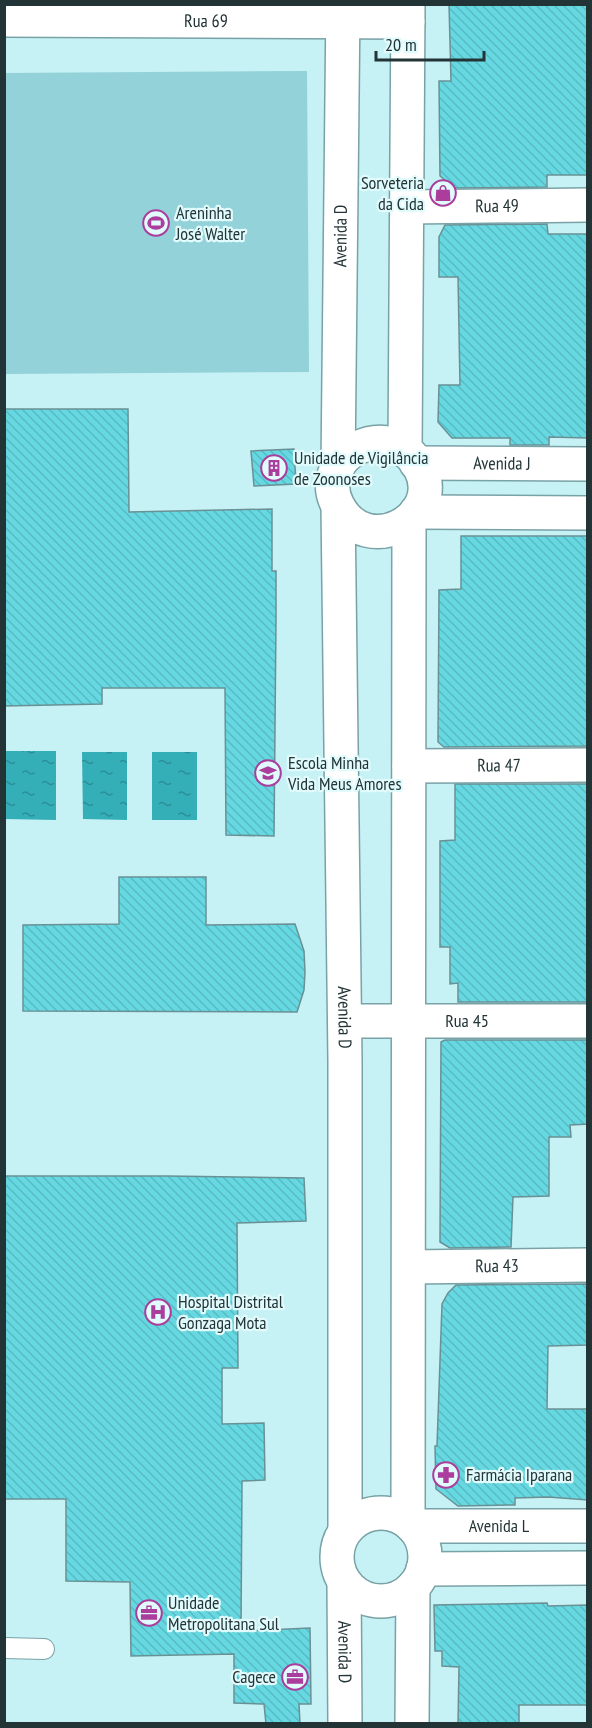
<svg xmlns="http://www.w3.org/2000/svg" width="592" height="1728" font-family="'PT Sans Narrow',sans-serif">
	<defs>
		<pattern id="water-ripples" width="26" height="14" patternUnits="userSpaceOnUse" patternTransform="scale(1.5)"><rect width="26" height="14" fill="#34aeb7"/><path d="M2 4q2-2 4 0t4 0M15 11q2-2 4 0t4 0" fill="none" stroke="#2c8e96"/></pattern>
		<pattern id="building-back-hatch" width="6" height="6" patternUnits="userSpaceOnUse" patternTransform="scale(1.5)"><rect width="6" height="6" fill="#66d8e1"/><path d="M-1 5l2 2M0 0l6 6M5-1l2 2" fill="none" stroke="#58bac2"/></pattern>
	</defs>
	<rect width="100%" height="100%" fill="#c6f1f5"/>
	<path fill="#92d2d8" d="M307,71L309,372L5,374V73Z"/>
	<g fill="url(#water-ripples)">
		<path d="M5,751H56V820L5,819Z"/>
		<path d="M82,752H127V820L83,819Z"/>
		<rect x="152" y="752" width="45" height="68"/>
	</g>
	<g fill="url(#building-back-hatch)" stroke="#699195" stroke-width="1.5">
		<path d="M449,4H588V175H547V187L454,188L440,176L439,81H451Z"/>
		<path d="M547,224L548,234H588V438L549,437V445H510V438H452L438,422L439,385H460L458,277H439V237L445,225Z"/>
		<path d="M4,409H128L129,512L272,509V571H276V619L274,836L226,835L225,688H102V704L4,706Z"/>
		<path d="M294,449L296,484L254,486L251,451Z"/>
		<path d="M461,536H588V746L444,747L438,742L439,590L461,589Z"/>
		<path d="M455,784H588V1002H458V983L450,984V947H440V841L455,840Z"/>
		<path d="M119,877H206V925L295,924L304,951L305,972L304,990L297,1012L23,1011V925L119,924Z"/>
		<path d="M445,1040H588V1124L570,1125L571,1137H549V1196L513,1197L511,1247L450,1248L440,1242L441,1042Z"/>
		<path d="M4,1176H167L304,1178L306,1221L237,1223L238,1368H222V1424L264,1423L265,1480L242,1481L241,1631L310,1628L311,1704H299L300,1724H266L264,1704L234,1703V1654L131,1656L130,1582L66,1581V1499H4Z"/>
		<path d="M588,1284V1345L548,1346L547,1409H588V1500L548,1497L515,1498V1505L458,1506L436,1489L435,1446H437L442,1304L448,1293L456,1285Z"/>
		<path d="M547,1603L548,1606L588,1605V1705H519V1724H458L459,1667L442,1666V1651H435L434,1605Z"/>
	</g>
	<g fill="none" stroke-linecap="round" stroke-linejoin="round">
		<g stroke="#79a2a6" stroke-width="22">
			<path id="lane" d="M4,1648L44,1649"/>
		</g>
		<g stroke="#79a2a6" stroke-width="36">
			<g id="street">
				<path id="s1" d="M4,20L408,22"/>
				<path id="s2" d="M407,207L588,205"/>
				<path id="s3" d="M409,766L588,765"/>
				<path id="s4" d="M345,1021H588"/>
				<path id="s5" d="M409,1267L588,1265"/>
			</g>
		</g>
		<g stroke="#79a2a6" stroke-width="36">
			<g id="secondary">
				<path d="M405,451L408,4"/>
				<path id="s6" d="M416,463L588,464"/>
				<path id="s7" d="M338,467L343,4"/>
				<path id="s8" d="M338,506C367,561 446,517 420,468C391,413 311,456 338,506L345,1061V1531"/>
				<path d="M416,512L588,513"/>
				<circle cx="381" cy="1557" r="44"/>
				<path d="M408,1522L409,520"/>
				<path id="s9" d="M412,1526H588"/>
				<path d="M423,1569L588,1568"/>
				<path id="s10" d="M344,1582L345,1724"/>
				<path d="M412,1724L413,1587"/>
			</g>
		</g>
		<use href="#lane" stroke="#fff" stroke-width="20"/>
		<use href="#street" stroke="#fff" stroke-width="33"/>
		<use href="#secondary" stroke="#fff" stroke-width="33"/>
	</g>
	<defs>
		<g id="shop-ring" transform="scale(1.35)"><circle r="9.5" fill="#e1fbfd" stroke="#ab3d9c" stroke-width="1.5"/><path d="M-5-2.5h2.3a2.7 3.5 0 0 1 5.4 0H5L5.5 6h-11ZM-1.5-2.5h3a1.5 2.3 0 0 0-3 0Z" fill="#ab3d9c"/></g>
		<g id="stadium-ring" transform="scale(1.35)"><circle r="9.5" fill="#e1fbfd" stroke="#ab3d9c" stroke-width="1.5"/><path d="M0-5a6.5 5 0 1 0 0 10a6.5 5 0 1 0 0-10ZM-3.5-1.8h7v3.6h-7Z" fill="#ab3d9c"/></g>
		<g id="building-ring" transform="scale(1.35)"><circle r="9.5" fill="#e1fbfd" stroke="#ab3d9c" stroke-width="1.5"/><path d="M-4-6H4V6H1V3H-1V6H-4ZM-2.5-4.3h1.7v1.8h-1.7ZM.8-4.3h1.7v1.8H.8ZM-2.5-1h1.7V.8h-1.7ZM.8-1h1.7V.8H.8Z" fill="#ab3d9c"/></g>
		<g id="school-ring" transform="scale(1.35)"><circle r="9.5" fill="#e1fbfd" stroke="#ab3d9c" stroke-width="1.5"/><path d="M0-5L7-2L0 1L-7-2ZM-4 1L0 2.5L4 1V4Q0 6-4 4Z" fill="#ab3d9c"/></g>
		<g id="hospital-ring" transform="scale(1.35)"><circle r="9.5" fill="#e1fbfd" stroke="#ab3d9c" stroke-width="1.5"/><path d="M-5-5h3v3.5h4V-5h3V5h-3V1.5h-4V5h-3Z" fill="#ab3d9c"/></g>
		<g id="pharmacy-ring" transform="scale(1.35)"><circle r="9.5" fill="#e1fbfd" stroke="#ab3d9c" stroke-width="1.5"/><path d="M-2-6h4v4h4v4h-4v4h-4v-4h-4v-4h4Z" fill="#ab3d9c"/></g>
		<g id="office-ring" transform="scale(1.35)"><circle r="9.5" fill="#e1fbfd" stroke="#ab3d9c" stroke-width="1.5"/><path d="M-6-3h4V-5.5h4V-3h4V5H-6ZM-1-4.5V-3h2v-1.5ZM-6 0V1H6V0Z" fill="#ab3d9c"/></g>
	</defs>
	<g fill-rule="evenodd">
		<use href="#shop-ring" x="443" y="193"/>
		<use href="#stadium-ring" x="156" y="223"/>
		<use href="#building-ring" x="274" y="468"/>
		<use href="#school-ring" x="268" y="773"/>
		<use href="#hospital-ring" x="158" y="1312"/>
		<use href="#pharmacy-ring" x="446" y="1475"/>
		<use href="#office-ring" x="149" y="1613"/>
		<use href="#office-ring" x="295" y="1677"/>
	</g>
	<g text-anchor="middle" stroke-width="4.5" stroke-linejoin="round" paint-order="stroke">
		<g font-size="18" fill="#233436" stroke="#e1fbfd">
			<text dy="6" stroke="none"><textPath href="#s1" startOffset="202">Rua 69</textPath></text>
			<text dy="6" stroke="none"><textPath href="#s2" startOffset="90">Rua 49</textPath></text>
			<text dy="6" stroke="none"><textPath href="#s7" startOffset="231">Avenida D</textPath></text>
			<text dy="6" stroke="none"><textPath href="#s6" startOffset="86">Avenida J</textPath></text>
			<text dy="6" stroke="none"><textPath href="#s3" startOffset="90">Rua 47</textPath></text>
			<text dy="6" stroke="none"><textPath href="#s8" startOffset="795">Avenida D</textPath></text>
			<text dy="6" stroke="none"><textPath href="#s4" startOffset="122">Rua 45</textPath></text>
			<text dy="6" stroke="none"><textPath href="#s5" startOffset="88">Rua 43</textPath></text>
			<text dy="6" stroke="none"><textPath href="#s9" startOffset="87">Avenida L</textPath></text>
			<text dy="6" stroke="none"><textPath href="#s10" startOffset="70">Avenida D</textPath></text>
		</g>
		<g font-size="18" fill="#233436" stroke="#e1fbfd" text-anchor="start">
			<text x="424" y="189" text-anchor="end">Sorveteria<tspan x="424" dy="21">da Cida</tspan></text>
			<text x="176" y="219">Areninha<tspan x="176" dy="21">José Walter</tspan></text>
			<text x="294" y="464">Unidade de Vigilância<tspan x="294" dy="21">de Zoonoses</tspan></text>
			<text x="288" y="769">Escola Minha<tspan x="288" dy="21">Vida Meus Amores</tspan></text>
			<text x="178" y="1308">Hospital Distrital<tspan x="178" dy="21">Gonzaga Mota</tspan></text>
			<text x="466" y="1481">Farmácia Iparana</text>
			<text x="168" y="1609">Unidade<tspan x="168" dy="21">Metropolitana Sul</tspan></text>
			<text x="276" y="1683" text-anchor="end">Cagece</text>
		</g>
	</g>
	<rect width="592" height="1728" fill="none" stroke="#233436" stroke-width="12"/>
	<path d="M376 51v9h108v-9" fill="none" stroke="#233436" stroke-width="3"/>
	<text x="385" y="51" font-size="18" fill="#233436" stroke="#e1fbfd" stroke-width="4.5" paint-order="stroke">20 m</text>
</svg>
